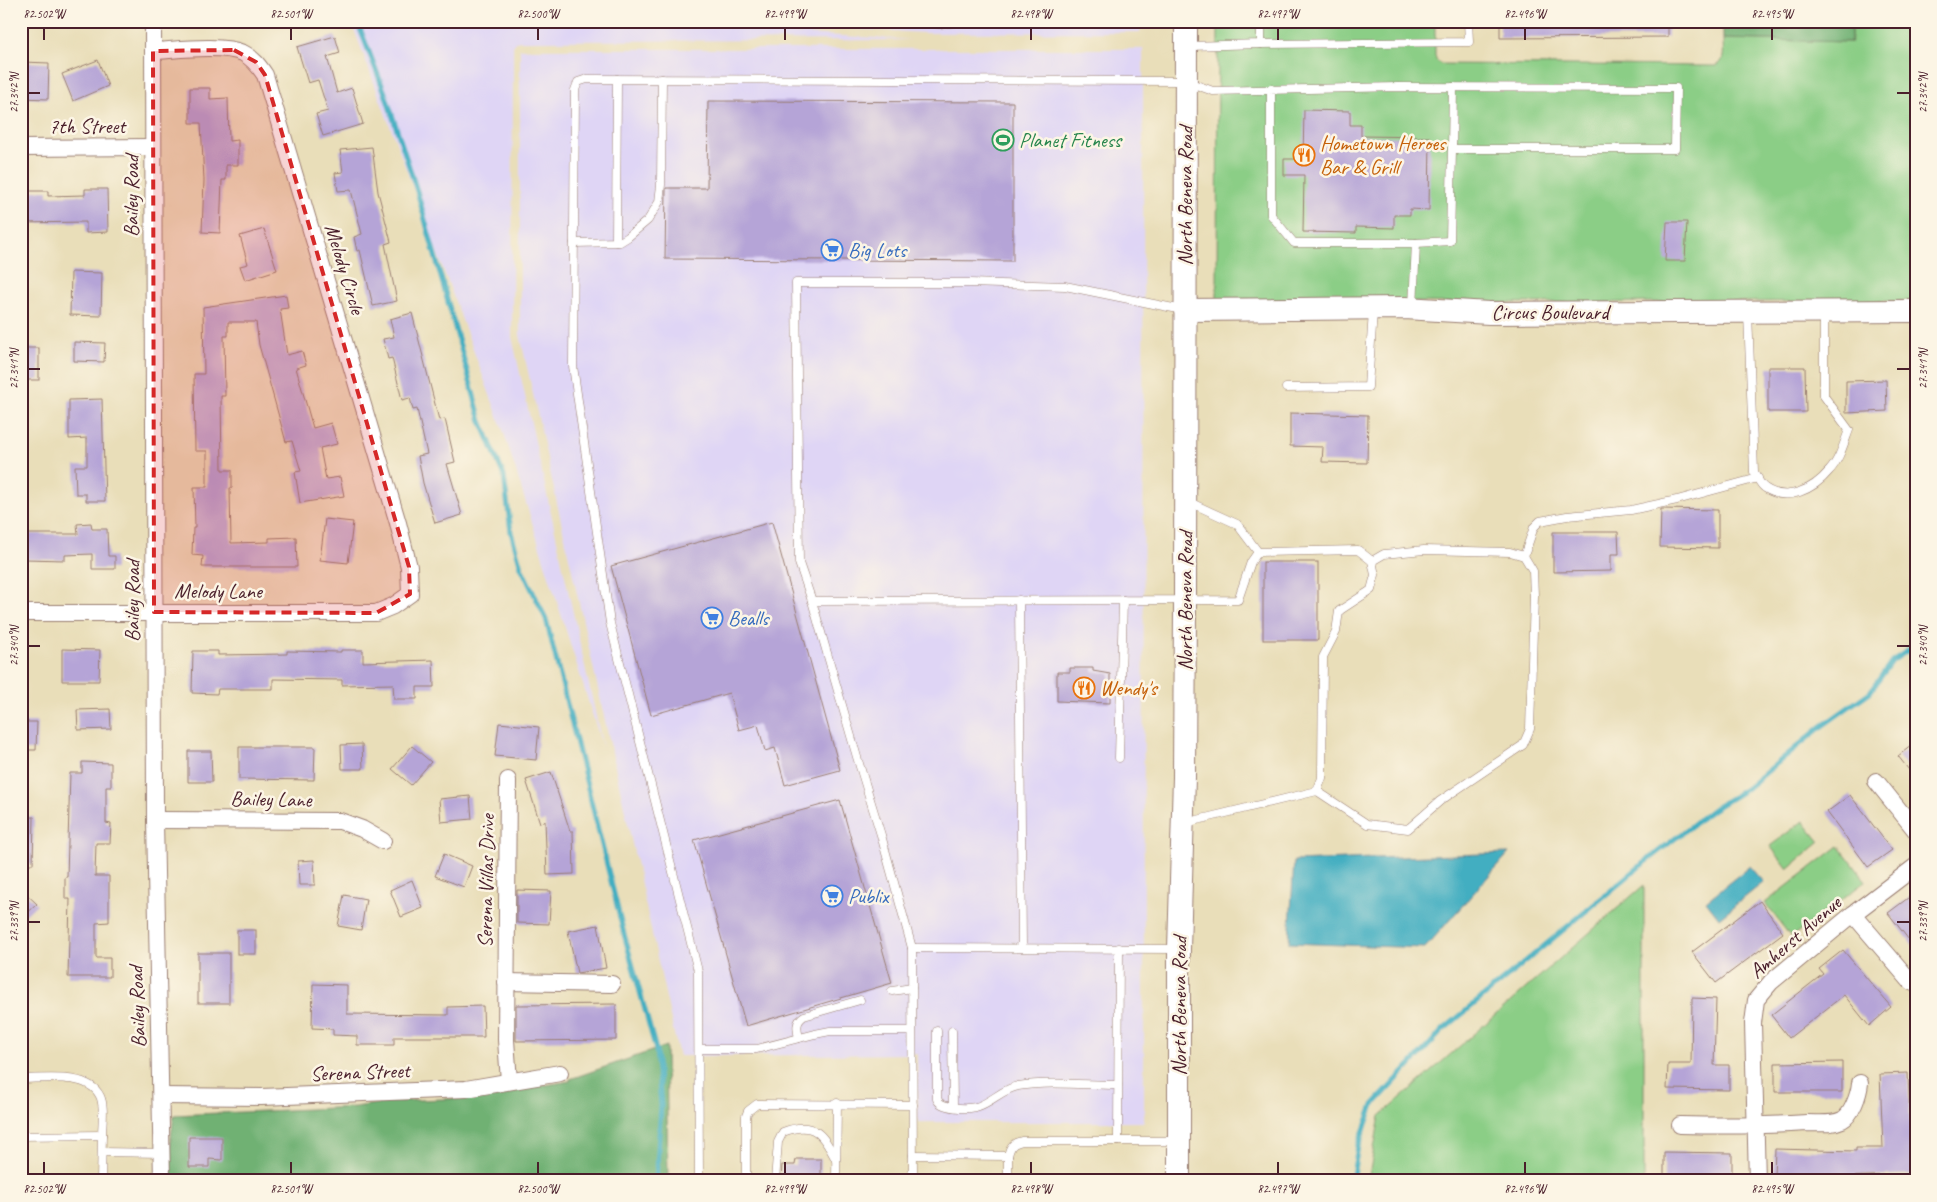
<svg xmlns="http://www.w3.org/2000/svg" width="1937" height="1202" font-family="Caveat,sans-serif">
	<rect width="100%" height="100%" fill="#fcf5e5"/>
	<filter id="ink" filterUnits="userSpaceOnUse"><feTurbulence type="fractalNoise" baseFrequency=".02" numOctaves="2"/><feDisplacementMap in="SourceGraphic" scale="10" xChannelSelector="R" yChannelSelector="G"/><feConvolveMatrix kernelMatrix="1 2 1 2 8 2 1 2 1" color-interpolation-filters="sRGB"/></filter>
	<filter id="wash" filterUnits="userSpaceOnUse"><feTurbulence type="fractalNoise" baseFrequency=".0096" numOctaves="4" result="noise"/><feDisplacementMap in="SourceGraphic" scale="20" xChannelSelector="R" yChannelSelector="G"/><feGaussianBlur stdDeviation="1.12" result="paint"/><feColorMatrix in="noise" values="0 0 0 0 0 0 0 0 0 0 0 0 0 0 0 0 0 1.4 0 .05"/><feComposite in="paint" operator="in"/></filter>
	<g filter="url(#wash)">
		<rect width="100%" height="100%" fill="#e9deb9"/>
		<g fill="#dfd5f5">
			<path d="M351,21H746L756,27L786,33L912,40L520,41L515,42L513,46L512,337L603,748L503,430Z"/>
			<path d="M770,21H1140V32L925,33L787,25Z"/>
			<path d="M520,49H1143L1144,1122H918L917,1054L679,1056L520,335Z"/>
		</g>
		<g fill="#8bce86" stroke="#6a7658">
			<path d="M1218,21H1435V56L1437,61L1440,64L1716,66C1726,62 1723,49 1723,39L1851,42V21H1916V301L1490,303L1217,300Z"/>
			<path d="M1803,821L1820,842L1788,869L1770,846Z"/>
			<path d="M1839,846L1866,881L1791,937L1765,903Z"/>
			<path d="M1644,885V1181H1368L1380,1116Z"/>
		</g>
		<g fill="#70b173" stroke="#5d684f">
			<path d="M1723,21H1851V42L1723,39Z"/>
			<path d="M666,1046L668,1181H171L170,1145L174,1115L355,1107L394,1101L467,1098L570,1081V1079Z"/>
		</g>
		<g fill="#42aec1" stroke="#466676">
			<path d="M1509,853L1425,948L1289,943L1294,861Z"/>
			<path d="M1750,866L1764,882L1719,918L1706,901Z"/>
		</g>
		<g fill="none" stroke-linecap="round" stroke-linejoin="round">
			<g stroke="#42aec1" stroke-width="5">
				<path d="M357,21L385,93L417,191L481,421L504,476L511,532L521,567L546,619L624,934L656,1050L661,1105L656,1181"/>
				<path d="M1352,1181L1358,1146L1373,1105L1443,1030L1650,858L1713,809L1746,789L1822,726L1870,692L1892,661L1916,645"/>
			</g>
		</g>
		<g id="blocks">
			<g fill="#b5a4d7">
				<path d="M1500,21H1668V37L1500,38Z"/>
				<path d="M335,36L340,53L327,57L337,93L352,88L363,124L323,136L316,114L328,111L318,80L308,83L297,47Z"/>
				<path d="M98,60L108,86L73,101L62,74Z"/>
				<path d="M22,62L49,63L48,99L21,98Z"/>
				<path d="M190,88H210V99L228,98L229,141L238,140V165H226V180H222L220,233L202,232L204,180L201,123H190Z"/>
				<path d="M708,101L1013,102V261L665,259L666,188H707Z"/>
				<path d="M1304,110L1350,111V125H1361V136L1430,137L1429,210L1410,209V215H1394V228L1356,227V233L1303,232L1304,175H1284V159H1303Z"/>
				<path d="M372,147L378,192L391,242L385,244L397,301L373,306L360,250L357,251L354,237L362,234L351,190L338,191L335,173L343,172L340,150Z"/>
				<path d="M85,189H107L108,232L86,233V222L21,223V191H48V196L85,195Z"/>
				<path d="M1667,222H1687L1685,261H1665Z"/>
				<path d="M264,229L277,270L245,280L240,266L248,264L240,236Z"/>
				<path d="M71,272L102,273L101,316L70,315Z"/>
				<path d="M286,295L288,308L280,309L287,355L302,351L306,365L296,368L313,428L331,423L337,444L320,448L326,479L340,477L344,496L300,503L295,472L301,471L292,441L286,442L259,345L256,322H228V336H224L225,396H221L222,470H232V488H230L231,543L269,542V538L296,537L297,567H202L203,556L192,555L193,528H195L194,487H207V451H195L194,374H204L203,307Z"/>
				<path d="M412,313L439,420L445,419L455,462L447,464L462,515L435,523L423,483L418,456L427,454L417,409L413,410L410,398L402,400L392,358L388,359L383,339L394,337L390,319Z"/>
				<path d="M74,342L105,343L104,362L74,361Z"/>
				<rect x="21" y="348" width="18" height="32"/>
				<path d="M1768,367H1805L1806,412H1768Z"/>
				<path d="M1886,380L1887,411L1846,413V381Z"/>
				<path d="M102,399L105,501H86V494H76L75,466H87V438L69,439V400Z"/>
				<path d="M1290,413L1368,415L1367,463L1322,462L1323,447L1290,446Z"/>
				<path d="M1661,509L1718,510V548L1660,547Z"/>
				<path d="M325,519L353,522L348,563L320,560Z"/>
				<path d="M772,522L840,770L785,785L775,748L765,751L758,725L739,730L729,693L651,715L611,566Z"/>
				<path d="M91,523L92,529H107L108,556H115V569H92V554L65,555V560L25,559V534H78L77,524Z"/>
				<path d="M1553,532H1618L1619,554H1611V571L1553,572Z"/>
				<rect x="1263" y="562" width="55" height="78"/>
				<path d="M62,649L100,650L99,681H62Z"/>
				<path d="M341,650H363V662L433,660L434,687H417V699H394L393,684L342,685V680L273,679V689H218L217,694L192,693L193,651H218V655L287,654V651L341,652Z"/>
				<path d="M1070,668H1093V671L1110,674V703L1057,701V672H1070Z"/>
				<path d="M110,709L111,729L78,730L77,710Z"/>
				<path d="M21,722H37L36,750H21Z"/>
				<path d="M499,723L539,727L536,760L495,756Z"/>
				<path d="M1916,742V779L1898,756Z"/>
				<path d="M362,744L363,769H342L341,745Z"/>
				<path d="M412,746L431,762L411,785L392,769Z"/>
				<path d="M239,747H315L314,780L239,779Z"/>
				<path d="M188,751H211L212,782H188Z"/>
				<path d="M82,762L111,763V787H106V823L111,824L110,843H96L95,876H109V922L96,923V958H110V977H68L70,899H65V877H67L70,773H82Z"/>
				<path d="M551,772L570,831H573L574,874L547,875L545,821L540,823L526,780Z"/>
				<path d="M1850,795L1892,850L1868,867L1827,812Z"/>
				<path d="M470,796L472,819L441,822L439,799Z"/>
				<path d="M840,800L892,983L746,1026L694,840Z"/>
				<path d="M21,817H34L33,864H21Z"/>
				<path d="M444,854L472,866L464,887L435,876Z"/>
				<path d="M314,860L315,885H299L298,861Z"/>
				<path d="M412,880L423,908L401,917L390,890Z"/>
				<path d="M21,889L37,904L21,919Z"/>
				<path d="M517,890L551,891L549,924L517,923Z"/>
				<path d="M1916,892V949L1888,913Z"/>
				<path d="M344,895L366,899L361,930L338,926Z"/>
				<path d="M1760,901L1783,933L1716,983L1692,952Z"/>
				<path d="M598,925L606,968L577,973L568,931Z"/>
				<rect x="237" y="930" width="19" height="24"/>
				<path d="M1843,950L1891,1007L1869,1026L1844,995L1789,1038L1771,1015L1823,974L1819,969Z"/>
				<rect x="198" y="953" width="31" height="50"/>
				<path d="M313,984L347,985V1014L448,1015V1007L483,1006L484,1037H394V1045H357V1036L333,1035V1029L312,1028Z"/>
				<path d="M1692,998L1716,999L1714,1065H1729V1090L1667,1089L1668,1064H1691Z"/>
				<path d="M616,1004V1040L516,1041V1005Z"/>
				<path d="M1842,1062V1092H1775V1063Z"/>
				<path d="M1908,1073L1911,1147H1916V1174L1842,1177L1774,1176L1775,1149L1856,1151V1148H1883L1880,1074Z"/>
				<path d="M189,1137H222V1160L209,1159V1167H189Z"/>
				<path d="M1664,1152L1732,1153V1181H1664Z"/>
				<path d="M796,1159H821V1181H781L782,1165H795Z"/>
			</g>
		</g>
	</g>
	<g filter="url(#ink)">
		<use href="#blocks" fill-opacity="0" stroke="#9a7e72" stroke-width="1"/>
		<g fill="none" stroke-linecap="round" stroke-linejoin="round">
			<g stroke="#9a7e72" stroke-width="9">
				<g id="lane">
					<path d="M906,21L940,24L967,21"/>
					<path d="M1261,44L1469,42L1468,21"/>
					<path d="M1188,46L1261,44V21"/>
					<path d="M1452,149L1453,87"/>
					<path d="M616,242L617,79"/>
					<path d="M574,243L620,242L628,237L648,220L659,202L661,185L662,79"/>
					<path d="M1413,307L1416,243"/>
					<path d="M1748,313L1754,472C1757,477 1760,485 1765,488C1787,503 1814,489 1829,471C1839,461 1844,443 1849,430L1824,396V313"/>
					<path d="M1286,388L1368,387L1373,311"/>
					<path d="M1189,502L1237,524L1258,552"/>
					<path d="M1524,556L1534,527L1540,521L1567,516L1631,510L1677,500L1758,478"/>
					<path d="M1019,600L1022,947"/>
					<path d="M812,601L1238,600L1251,562L1258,552L1358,550L1372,561L1375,575L1371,590L1339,611L1336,632L1323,657L1322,778L1317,791L1185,823"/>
					<path d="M1119,758L1123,600"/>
					<path d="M1317,791L1367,824L1408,829L1440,801L1523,745L1530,729L1534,596L1533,571L1524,556L1510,552L1424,550L1384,554L1372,561"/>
					<path d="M912,948L1177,949"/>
					<path d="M892,991L912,988"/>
					<path d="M937,1031V1099C941,1109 966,1109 976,1107C991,1103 1002,1089 1018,1086C1049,1081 1086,1085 1118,1085"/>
					<path d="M952,1031L953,1107"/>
					<path d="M799,1038C797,1029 795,1022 804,1016L860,1000"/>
					<path d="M699,1049H757L815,1034L830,1031H912"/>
					<path d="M21,1079C44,1079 88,1072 100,1096C105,1106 102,1124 102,1135"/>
					<path d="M21,1136L102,1135L101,1181"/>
					<path d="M1118,1141L1119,948"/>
					<path d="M102,1152L162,1153"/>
					<path d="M913,1155L1008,1156C1010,1146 1013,1143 1022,1141H1177"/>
					<path d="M1008,1156V1181"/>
					<path d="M699,1181L698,971L610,623L573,366L575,90L578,82L587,79L1185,81L1213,91L1398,87L1676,88L1675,149H1452L1450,241L1416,243H1294L1271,215V89"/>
					<path d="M746,1181V1116L748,1111L757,1104L913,1105"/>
					<path d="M775,1181L778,1142L783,1132C814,1120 823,1134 836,1160"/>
					<path d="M836,1181L837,1103"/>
					<path d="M913,1181L912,948L881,835L857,757L812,601L799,563L796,283H969L1065,286L1183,310"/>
				</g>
			</g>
			<g stroke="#9a7e72" stroke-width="18">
				<g id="street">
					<path d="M153,21L155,820L162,1181"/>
					<path d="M21,148L152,147"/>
					<path d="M21,613H376L393,606L410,594L409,567L398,523L265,75C259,66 253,58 243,53C222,44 176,50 153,51"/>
					<path d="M508,780L506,1040L509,1081"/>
					<path d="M1876,781L1916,831"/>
					<path d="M155,820L340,821L362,829L383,841"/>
					<path d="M1853,914L1911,982L1916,984"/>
					<path d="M506,982L612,984"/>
					<path d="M161,1096L261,1097L466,1089L560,1073"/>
					<path d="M1680,1125C1722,1126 1765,1126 1807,1123C1819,1123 1831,1125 1842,1120C1852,1115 1859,1094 1860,1083"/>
					<path d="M1757,1181L1753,1023L1756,1000L1771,982L1853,914L1916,866"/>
				</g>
			</g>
			<g stroke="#9a7e72" stroke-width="24">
				<g id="secondary">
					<path d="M1185,310L1405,308L1489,313L1916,311"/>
					<path d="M1179,1181V949L1184,777L1185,607L1186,21"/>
				</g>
			</g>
			<use href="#lane" stroke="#fff" stroke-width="8"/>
			<use href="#street" stroke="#fff" stroke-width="16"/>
			<use href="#secondary" stroke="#fff" stroke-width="22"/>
		</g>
	</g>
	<path fill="#d62828" fill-opacity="0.2" stroke="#d62828" stroke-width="4" stroke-dasharray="10 6" stroke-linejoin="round" d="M234,50L256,62L265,75L409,567L410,594L376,613L154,612L153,51Z"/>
	<path fill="none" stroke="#4a1f2b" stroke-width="2" d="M44,28V40M291,28V40M538,28V40M785,28V40M1031,28V40M1278,28V40M1525,28V40M1772,28V40M28,93H40M1897,93H1910M28,369H40M1897,369H1910M28,646H40M1897,646H1910M28,922H40M1897,922H1910M44,1162V1174M291,1162V1174M538,1162V1174M785,1162V1174M1031,1162V1174M1278,1162V1174M1525,1162V1174M1772,1162V1174"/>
	<defs>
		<g id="stadium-ring" transform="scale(1.125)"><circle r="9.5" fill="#fcf5e5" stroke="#2e9e5b" stroke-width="1.5"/><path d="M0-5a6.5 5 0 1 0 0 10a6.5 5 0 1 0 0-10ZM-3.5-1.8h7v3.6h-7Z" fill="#2e9e5b"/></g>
		<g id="restaurant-ring" transform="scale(1.125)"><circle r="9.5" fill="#fcf5e5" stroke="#e8710a" stroke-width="1.5"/><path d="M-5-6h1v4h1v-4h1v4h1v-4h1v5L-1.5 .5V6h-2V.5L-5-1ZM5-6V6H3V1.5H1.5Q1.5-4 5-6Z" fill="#e8710a"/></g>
		<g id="supermarket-ring" transform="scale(1.125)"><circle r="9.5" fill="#fcf5e5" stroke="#3f7fe0" stroke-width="1.5"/><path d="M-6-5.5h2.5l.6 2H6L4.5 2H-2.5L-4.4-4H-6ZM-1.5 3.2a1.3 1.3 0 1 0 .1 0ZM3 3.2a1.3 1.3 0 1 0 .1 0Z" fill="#3f7fe0"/></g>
	</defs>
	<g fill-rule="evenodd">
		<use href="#stadium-ring" x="1003" y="140"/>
		<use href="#restaurant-ring" x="1304" y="155"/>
		<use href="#supermarket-ring" x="832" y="250"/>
		<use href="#supermarket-ring" x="712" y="618"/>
		<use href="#restaurant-ring" x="1084" y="688"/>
		<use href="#supermarket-ring" x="832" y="896"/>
	</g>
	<g text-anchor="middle" stroke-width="5" stroke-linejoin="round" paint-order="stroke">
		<g font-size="21" fill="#4a1f2b" stroke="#fcf5e5">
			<text x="87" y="133">7th Street</text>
			<text transform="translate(131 196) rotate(-90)" y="7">Bailey Road</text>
			<text transform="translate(1185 196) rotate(-90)" y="7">North Beneva Road</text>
			<text transform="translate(345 269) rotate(73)" y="7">Melody Circle</text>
			<text x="1550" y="319">Circus Boulevard</text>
			<text x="218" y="598">Melody Lane</text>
			<text transform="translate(132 601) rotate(-90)" y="7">Bailey Road</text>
			<text transform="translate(1185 601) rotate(-90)" y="7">North Beneva Road</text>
			<text transform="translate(271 799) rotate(1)" y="7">Bailey Lane</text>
			<text transform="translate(486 881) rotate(-89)" y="7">Serena Villas Drive</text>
			<text transform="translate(1795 937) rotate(-41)" y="7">Amherst Avenue</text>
			<text transform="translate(1179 1006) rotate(-90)" y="7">North Beneva Road</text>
			<text transform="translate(137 1007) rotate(-92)" y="7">Bailey Road</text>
			<text transform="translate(360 1072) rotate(-2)" y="7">Serena Street</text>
		</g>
		<g font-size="21" fill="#27864d" stroke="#fcf5e5" text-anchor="start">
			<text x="1019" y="147">Planet Fitness</text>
		</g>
		<g font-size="21" fill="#c56008" stroke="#fcf5e5" text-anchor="start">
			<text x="1320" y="150">Hometown Heroes<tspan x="1320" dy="24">Bar &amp; Grill</tspan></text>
			<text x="1100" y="695">Wendy's</text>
		</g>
		<g font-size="21" fill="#366cbe" stroke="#fcf5e5" text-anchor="start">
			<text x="848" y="257">Big Lots</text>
			<text x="728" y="625">Bealls</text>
			<text x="848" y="903">Publix</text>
		</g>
	</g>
	<rect width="1937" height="1202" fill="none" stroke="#fcf5e5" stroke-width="55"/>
	<rect x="28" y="28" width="1882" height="1146" fill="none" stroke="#4a1f2b" stroke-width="2"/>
	<g font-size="12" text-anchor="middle" fill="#4a1f2b">
		<text x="44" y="18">82.502°W</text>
		<text x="291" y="18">82.501°W</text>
		<text x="538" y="18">82.500°W</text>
		<text x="785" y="18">82.499°W</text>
		<text x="1031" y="18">82.498°W</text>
		<text x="1278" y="18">82.497°W</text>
		<text x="1525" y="18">82.496°W</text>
		<text x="1772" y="18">82.495°W</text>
		<text transform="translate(14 93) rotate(-90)" y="4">27.342°N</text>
		<text transform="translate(1923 93) rotate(-90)" y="4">27.342°N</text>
		<text transform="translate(14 369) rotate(-90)" y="4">27.341°N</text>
		<text transform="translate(1923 369) rotate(-90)" y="4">27.341°N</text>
		<text transform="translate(14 646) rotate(-90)" y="4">27.340°N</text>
		<text transform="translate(1923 646) rotate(-90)" y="4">27.340°N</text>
		<text transform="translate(14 922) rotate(-90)" y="4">27.339°N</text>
		<text transform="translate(1923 922) rotate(-90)" y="4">27.339°N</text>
		<text x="44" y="1193">82.502°W</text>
		<text x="291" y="1193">82.501°W</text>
		<text x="538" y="1193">82.500°W</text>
		<text x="785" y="1193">82.499°W</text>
		<text x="1031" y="1193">82.498°W</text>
		<text x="1278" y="1193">82.497°W</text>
		<text x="1525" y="1193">82.496°W</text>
		<text x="1772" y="1193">82.495°W</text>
	</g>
</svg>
